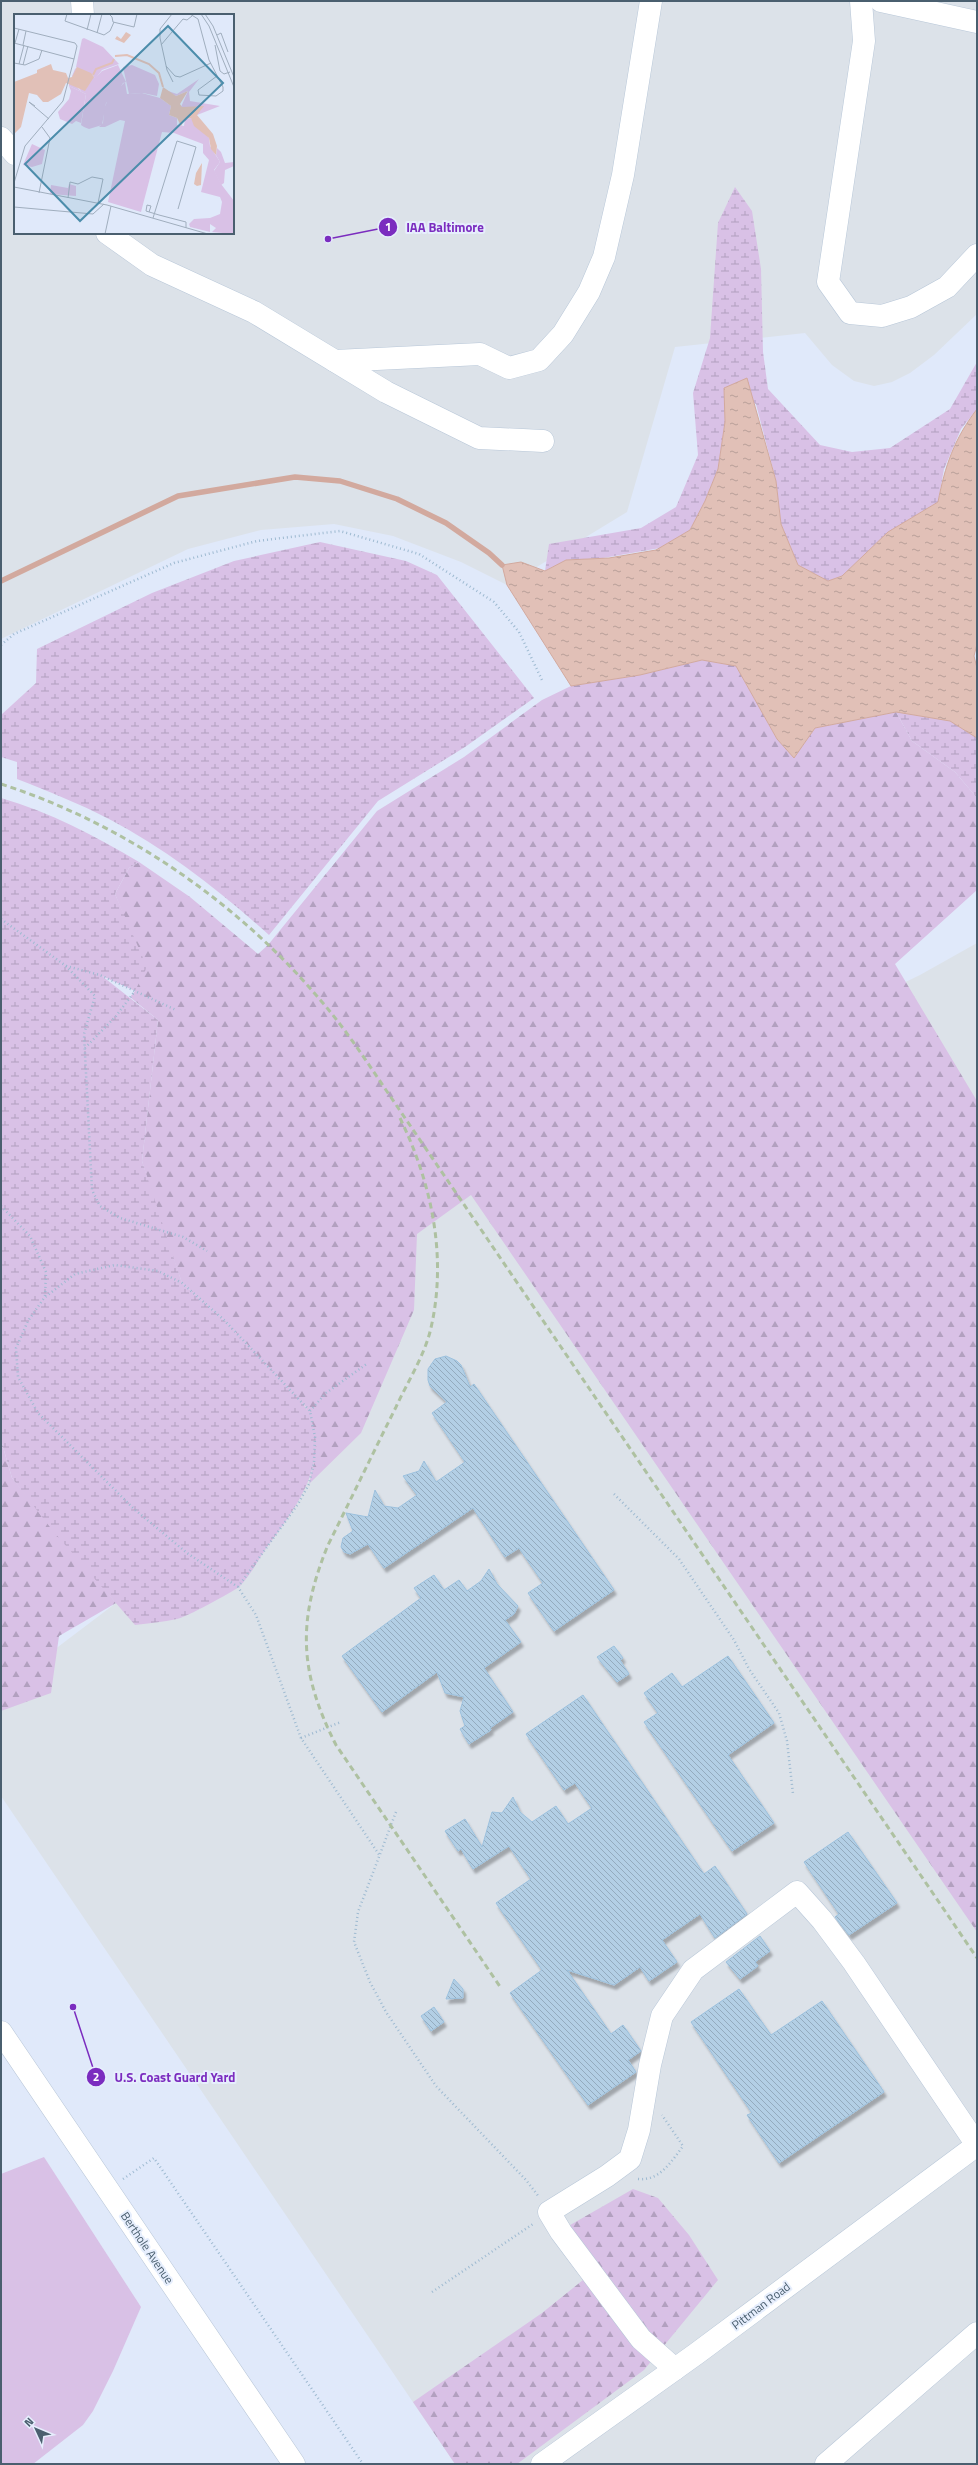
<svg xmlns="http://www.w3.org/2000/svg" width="978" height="2465" font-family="'Titillium Web',sans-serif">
	<defs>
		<pattern id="forest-firs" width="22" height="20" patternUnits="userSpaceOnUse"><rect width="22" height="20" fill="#d9c1e6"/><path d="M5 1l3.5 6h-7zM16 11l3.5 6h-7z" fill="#b2a0bf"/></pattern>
		<pattern id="wetland-marsh" width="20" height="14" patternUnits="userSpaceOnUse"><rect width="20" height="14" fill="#d9c1e6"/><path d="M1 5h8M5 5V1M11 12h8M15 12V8" fill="none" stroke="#b2a0bf"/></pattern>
		<pattern id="water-ripples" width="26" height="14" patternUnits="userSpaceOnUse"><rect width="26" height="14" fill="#e1c0b7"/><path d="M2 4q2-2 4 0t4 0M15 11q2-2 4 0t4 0" fill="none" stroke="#b89f99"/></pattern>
		<pattern id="building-back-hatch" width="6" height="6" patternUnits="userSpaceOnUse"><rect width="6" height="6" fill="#b3cfe5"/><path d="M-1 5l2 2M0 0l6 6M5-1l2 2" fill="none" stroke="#94abbe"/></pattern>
		<filter id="shadow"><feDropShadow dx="2.5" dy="4.5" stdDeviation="1" flood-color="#0004"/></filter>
	</defs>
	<rect width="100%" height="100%" fill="#e0e9fa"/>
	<g fill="#dce2e9" fill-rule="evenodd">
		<path d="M1,1H977V314L934,355L910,373L892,382L874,386L854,381L832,365L805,333L675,347L627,512L507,585L461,562L393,536L334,524L261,530L188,549L1,639ZM15,15H233V233H15Z"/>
		<path d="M977,943V2464H455L1,1796V1690L116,1603L420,1216L920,975Z"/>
	</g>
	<g fill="url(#forest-firs)">
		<path d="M702,660L736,666L777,739L794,758L815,728L896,712L912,741L955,772L977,798V890L895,964L977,1101V1932L471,1195L417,1234L414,1310L361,1433L309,1484L314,1463L306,1407L224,1320L182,1283L157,1211L142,1161L158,1020L130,997L135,991L128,926L115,894L129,868L139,862L190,897L258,954L268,945L377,811L464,757L542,700L571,686L640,675Z"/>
		<path d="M1,1440L12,1478L116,1603L59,1636L51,1693L1,1711Z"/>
		<path d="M633,2189L658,2198L689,2235L718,2280L644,2370L517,2464H455L413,2402L542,2313L583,2280L551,2236Z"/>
	</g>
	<g fill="url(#wetland-marsh)">
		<path d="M735,187L752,211L761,269L763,352L768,389L820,445L852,452L890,448L950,409L977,362V409L961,429L944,469L938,502L888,532L842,576L828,581L798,565L781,524L776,481L756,404L724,388L725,422L718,469L705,501L690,530L660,548L603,558L566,560L545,571L549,544L641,528L676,507L698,455L693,393L710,338L718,223Z"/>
		<path d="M320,542L406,561L437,575L534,698L465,747L378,801L269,935C220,891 168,850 109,819C80,804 48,791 17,779V762L1,757V715L36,683L37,649L152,593L234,561Z"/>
		<path d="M896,712L950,721L977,738V798L955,772L912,741Z"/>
		<path d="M1,798C50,812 95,836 139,862L129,868L115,894L147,967L135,991L102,976L158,1020L142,1161L182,1283L224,1320L298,1397C340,1449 299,1504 267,1547C258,1560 250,1576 239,1587C232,1592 185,1618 177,1619C163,1622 149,1623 135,1625L53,1531L12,1478L1,1440Z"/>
	</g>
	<path fill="#d9c1e6" d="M44,2157L141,2307L113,2371L93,2411L83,2425L33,2464H1V2174Z"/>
	<path fill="url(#water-ripples)" stroke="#d2a99e" d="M747,378L776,481L781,524L798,565L828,581L842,576L888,532L938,502C945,466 954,439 977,409V644L974,656L977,668V738L950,721L896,712L815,728L794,758L777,739L736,666L702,660L640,675L571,686L507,585L502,565L521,562L545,571L566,560L609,558L656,550L690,530L705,501L718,469L725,422L724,388Z"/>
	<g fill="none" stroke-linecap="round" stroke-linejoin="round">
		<path stroke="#d2a99e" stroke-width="5.5" d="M1,581L178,496L295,477L340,481L397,499L446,523L489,553L502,565"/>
	</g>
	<g fill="url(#building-back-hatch)" stroke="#9cc1de" filter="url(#shadow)">
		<path d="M446,1356L457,1361L461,1365L470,1387L474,1384L614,1590L554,1631L528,1593L543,1583L519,1548L505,1557L473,1508L384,1568L368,1544L350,1554L344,1552L341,1547L343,1538L353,1531L346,1513L368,1517L375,1490L384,1506L398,1508L417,1495L403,1476L419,1471L424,1461L436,1482L465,1462L432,1413L447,1402L430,1386L428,1380V1369L435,1359Z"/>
		<path d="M489,1569L497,1584L518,1606L514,1614L505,1620L521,1642L484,1668L513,1712L490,1728L491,1730L469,1744L460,1729L465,1726L460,1711L464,1697L445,1693L437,1672L382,1712L342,1656L421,1598L414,1588L434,1575L444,1590L459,1580L467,1591L481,1581Z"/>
		<path d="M614,1646L623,1658L620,1660L629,1674L617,1682L597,1657Z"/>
		<path d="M728,1656L774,1723L728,1755L774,1823L732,1851L644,1722L658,1713L644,1693L672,1673L682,1687Z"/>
		<path d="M583,1695L704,1874L715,1866L747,1914L715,1938L700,1914L662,1940L677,1962L649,1981L640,1967L614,1985L567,1970L611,2034L623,2025L641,2051L628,2060L636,2072L588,2105L510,1993L542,1970L496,1903L531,1879L509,1846L473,1869L461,1849L458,1851L445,1831L465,1819L482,1847L492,1812L502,1813L513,1797L520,1812L532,1822L556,1806L568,1824L592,1808L575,1783L564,1790L526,1734Z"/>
		<path d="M848,1832L897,1903L849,1935L835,1917L839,1914L804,1862Z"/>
		<path d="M760,1936L770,1951L755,1962L758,1966L740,1979L726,1962Z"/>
		<path d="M454,1979L463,1989V1998L446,1999Z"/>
		<path d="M739,1989L771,2035L822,2001L884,2092L779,2163L747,2115L752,2113L691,2022Z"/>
		<path d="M434,2007L444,2022L431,2031L421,2016Z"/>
	</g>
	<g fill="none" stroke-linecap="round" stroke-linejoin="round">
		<g stroke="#b8c7d8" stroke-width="23">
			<g id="minor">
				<path d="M82,1L83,15"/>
				<path d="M861,1L864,41L828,282L850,313L882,316L911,307L947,287L977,255"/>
				<path d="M881,1L977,22"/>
				<path d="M1,138L15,154"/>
				<path d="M107,233L152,265L254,312L386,392L479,438L543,441"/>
				<path d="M335,361L480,354L509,368L539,360L563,334L589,292L604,257L623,175L651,1"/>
				<path d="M1,2032L294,2464"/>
				<path d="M675,2369L641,2339L561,2232L549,2212L607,2176L630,2159L639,2130L650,2065L662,2016L693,1970L797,1892L822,1920L854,1963L977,2145"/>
				<path d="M542,2464L696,2354L977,2145"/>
				<path d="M826,2464L977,2333"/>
			</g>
		</g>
		<g stroke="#9ebad1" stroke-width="2.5" stroke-dasharray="1 3" stroke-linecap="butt">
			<path d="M1,645L14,634L174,563L257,541L340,531L419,554L494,602L519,632L542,680"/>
			<path d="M1,919L66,966L95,996L84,1034L92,1190L100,1206L120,1218L183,1237L207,1251"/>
			<path d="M66,966L100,975L176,1010"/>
			<path d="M85,1048L116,1016L135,991"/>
			<path d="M1,1206L30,1236L46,1272L45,1297"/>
			<path d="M310,1411L326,1393L368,1363"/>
			<path d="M614,1494L679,1559L734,1640L749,1669L779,1713L787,1741L793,1794"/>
			<path d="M238,1587L298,1504L309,1484L314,1463L315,1437L310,1411L224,1320L182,1283L158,1271L115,1265L75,1274L44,1298L28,1321L16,1348L18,1377L38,1413L134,1509L187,1553L238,1587L256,1615L301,1738L380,1856"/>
			<path d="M301,1738L341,1722"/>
			<path d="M396,1812L358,1912L354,1942L370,1982L386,2012L436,2086L526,2180L539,2197"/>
			<path d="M123,2179L154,2158L363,2464"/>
			<path d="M638,2179C660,2181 671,2162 683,2146L662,2115"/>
			<path d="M432,2292L533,2224"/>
		</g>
		<use href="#minor" stroke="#fff" stroke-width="22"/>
		<g stroke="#aec1a1" stroke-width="3" stroke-dasharray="6 4" stroke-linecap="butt">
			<path d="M1,784C125,824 239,903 322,1002C347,1031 367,1062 388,1093L977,1958"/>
			<path d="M400,1118C432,1184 448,1259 430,1332C423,1358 407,1383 396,1407C373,1453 351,1499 328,1545C297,1621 299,1672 336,1745L501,1988"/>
		</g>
	</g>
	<g text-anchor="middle" stroke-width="4" stroke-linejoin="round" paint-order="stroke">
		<g font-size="12" fill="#4a5f6f" stroke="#e6eefd">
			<text transform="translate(147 2248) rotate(56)" y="4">Berthole Avenue</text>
			<text transform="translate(761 2306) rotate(-37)" y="4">Pittman Road</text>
		</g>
	</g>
	<g transform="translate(14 14)">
		<rect width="220" height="220" fill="#e0e9fa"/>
		<path d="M70,24L89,33L105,50L88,56L81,65L79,61L62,53L68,25ZM111,68L113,80L128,79L146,84L157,92L155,101L163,104V111L170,112L171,105L177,104L195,124L196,132L206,148L200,156L207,170L220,187V220L198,218L202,214L196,210V218L176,213L175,210L180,205L196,204L206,200L208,188L206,183L187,178L195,146L189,139V130L160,119L148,118L127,198L94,188L111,107L106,106L91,113H85L89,109L90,95L94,85ZM55,72L72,80L67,109L62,107L58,110L46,105L44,98L55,85L57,77ZM55,170L62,172V182L36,180L37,171L54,174Z" fill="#d9c1e6"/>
		<path d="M104,51L112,68L109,69L104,78L92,89L88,111L75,115L70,113L67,111L72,80L55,72V69L61,71L67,77L58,62L61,55L63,53L72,56L81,64L88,57ZM118,51L141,61L145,70L143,82L129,79L115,80L109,53ZM185,65L175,78L176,87L206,92L183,101L180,93H167L174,77L162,82L151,76L163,80ZM203,134L207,138L211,149L220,148V152L211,156L210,169L207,171L200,157L206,148L202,141Z" fill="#d9c1e6"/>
		<path d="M18,130L31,136L28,150L18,153L9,151Z" fill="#d9c1e6"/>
		<path d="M112,18L117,21L110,29L101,25L103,22L107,25ZM37,50L39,56L52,59L54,64L58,63L63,53L77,59L80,63L71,77L52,69L47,80L34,88H29L23,81L15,79L7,113L0,120V68L23,59V56ZM149,73L162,82L174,77L166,90L168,93L190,92L183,101L199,120L203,132L202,141L197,135L195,124L180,112L177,104L171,105L167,112L163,104L155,101L157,92L146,84ZM188,149L187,171L183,172L180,170L182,159Z" fill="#e1c0b7"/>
		<path fill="none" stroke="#e1c0b7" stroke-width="2" d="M101,42L113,41L135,50L145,59L149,73M79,61L82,55L98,49L100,45"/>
		<path fill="none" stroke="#a0aebe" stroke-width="1" d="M53,0L51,7L90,21L96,17L100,8M95,0L98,3L99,8L120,13L123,0M158,0L146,15V24L153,56L159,68M176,0L184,5L195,46L209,73V77L202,82L185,81L184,76L203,62M187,0L195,12L220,73M191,0L199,12L220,63M0,14L61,29L63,32L60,45M73,16L77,0M83,19L88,0M203,21L207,19L214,38M0,29L60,45L49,87L11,132L0,169M1,29L5,15M9,31L12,17M147,31L169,5L173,6L178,2M201,31L206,57L210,60L216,58M0,49L11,51L25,45L28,36M5,50L10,31M9,51L14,32M152,52L161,62L166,63L197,49M21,92L15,88L35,105M0,173L93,191L194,220M25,179L36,124L28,113M54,184L56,168L64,170L78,163L89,165L84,189M0,193L79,200L90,190M135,198L137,192L133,191L132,197L145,201L172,208V214M139,204L163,127L182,133L164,195M91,220L97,192"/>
		<path fill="#4c8dab" fill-opacity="0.15" stroke="#4c8dab" stroke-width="2" d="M154,12L209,69L66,207L11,150Z"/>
		<rect width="220" height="220" fill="none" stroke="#4a5f6f" stroke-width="2"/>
	</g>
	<path fill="none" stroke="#7b2cbf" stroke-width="1.5" d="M328 239L388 227M73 2007L96 2077"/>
	<g fill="#7b2cbf" stroke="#e6eefd" stroke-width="1.5">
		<circle cx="328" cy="239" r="4"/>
		<circle cx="73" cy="2007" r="4"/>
		<circle cx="388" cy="227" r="10"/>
		<circle cx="96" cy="2077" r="10"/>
	</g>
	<g font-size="12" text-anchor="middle" font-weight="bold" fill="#fff">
		<text x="388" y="231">1</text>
		<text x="96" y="2081">2</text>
	</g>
	<g font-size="13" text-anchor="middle" font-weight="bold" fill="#7b2cbf" stroke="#e6eefd" stroke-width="4" stroke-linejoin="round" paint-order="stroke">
		<text x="445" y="232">IAA Baltimore</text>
		<text x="175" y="2082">U.S. Coast Guard Yard</text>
	</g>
	<rect width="978" height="2465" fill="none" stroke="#4a5f6f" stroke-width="4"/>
	<g transform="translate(36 2429) rotate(314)" stroke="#e6eefd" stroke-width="3" paint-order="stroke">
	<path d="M0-3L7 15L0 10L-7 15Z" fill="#4a5f6f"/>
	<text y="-6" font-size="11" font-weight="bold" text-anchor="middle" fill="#4a5f6f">N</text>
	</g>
</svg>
